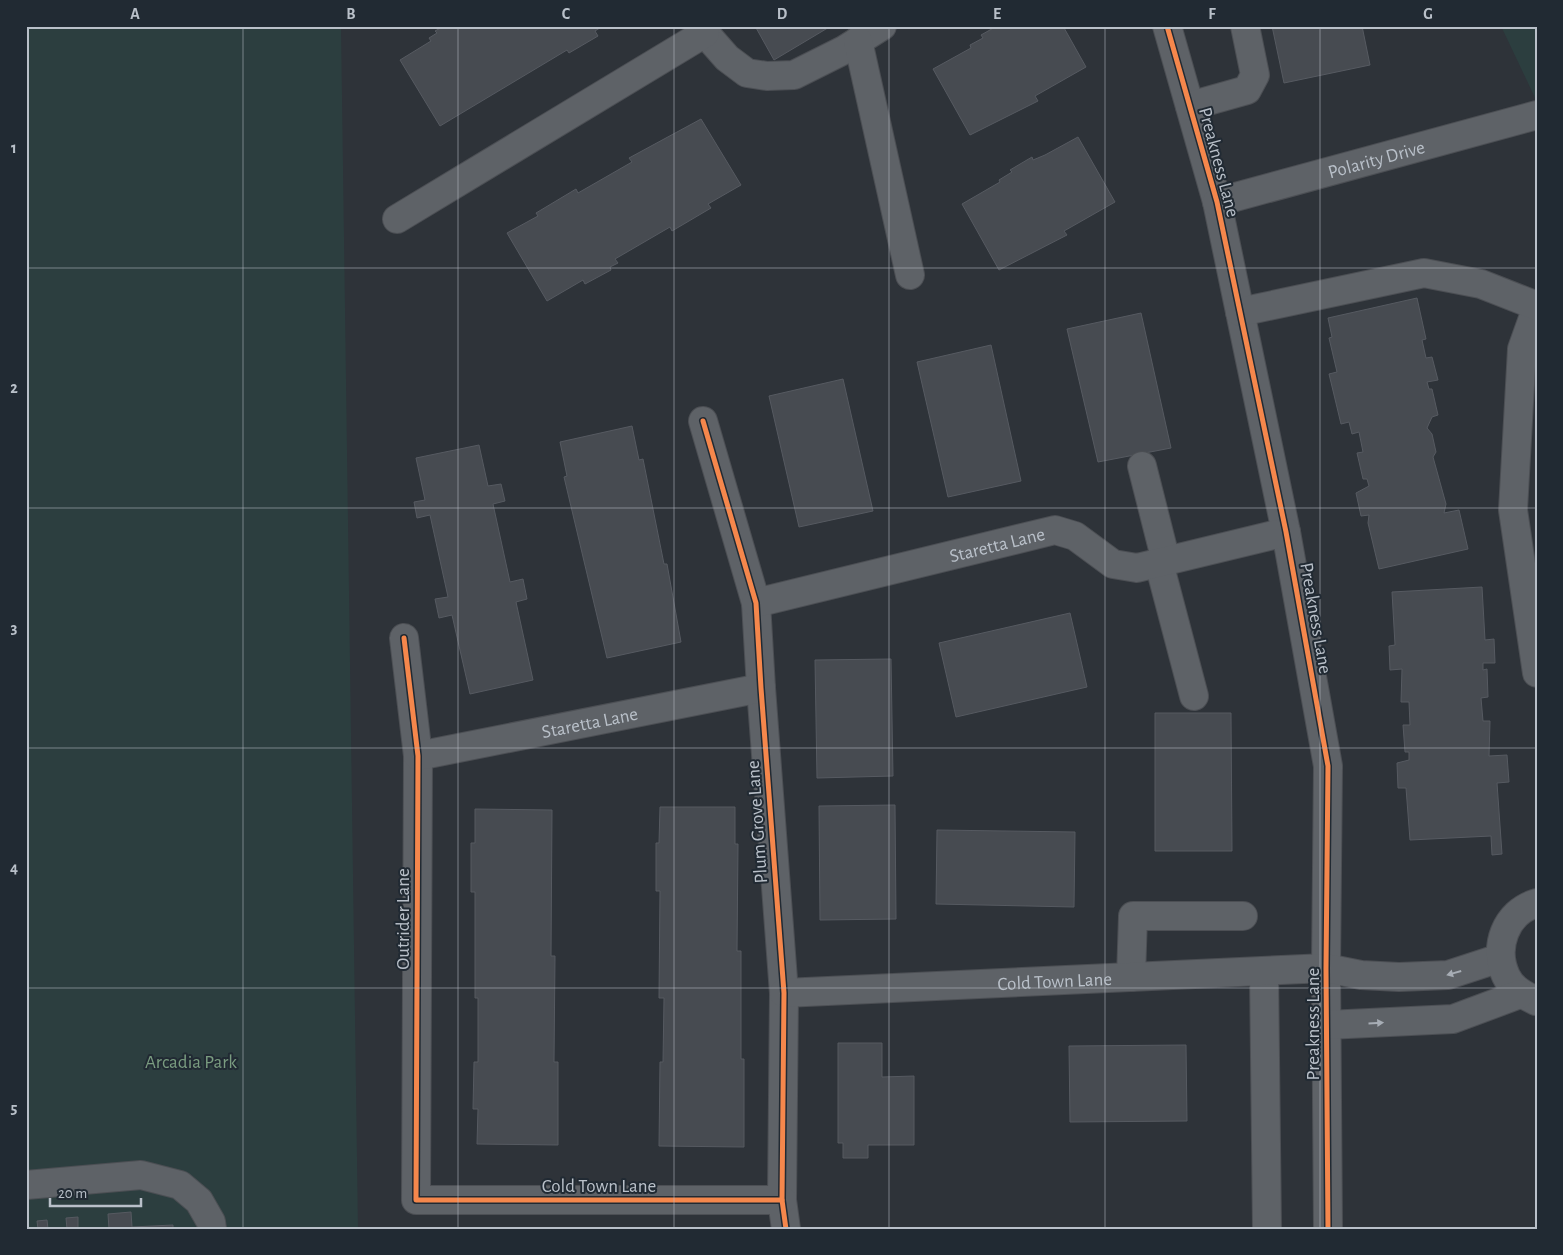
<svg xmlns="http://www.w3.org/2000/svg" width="1563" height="1255" font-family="'Alegreya Sans',sans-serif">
	<rect width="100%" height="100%" fill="#2e3339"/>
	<g fill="#2c3e3f">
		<path d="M26,26H341L358,1229H26Z"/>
		<path d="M1501,26H1537V102Z"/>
	</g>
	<g fill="#474b51" stroke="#565a61">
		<path d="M444,26H603L595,31L598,36L569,53L567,50L440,126L400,60L431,41L429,38L437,33L435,31Z"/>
		<path d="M755,26H831L774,60Z"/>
		<path d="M997,26H1063L1086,67L1035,96L1038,101L970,135L933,69L971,48L970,45L983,38L981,35Z"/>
		<path d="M1272,26H1362L1370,65L1284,83Z"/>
		<path d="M701,119L741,185L708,204L711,208L672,231L670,227L615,259L618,263L610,267L611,270L585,284L583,280L547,301L507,233L538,216L536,213L576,189L578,193L632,162L629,158Z"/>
		<path d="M1078,137L1115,202L1064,231L1067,235L999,270L962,204L1000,182L999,180L1012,172L1010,170L1032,157L1033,160L1045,155Z"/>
		<path d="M1417,298L1426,339L1422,340L1426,358L1432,357L1438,380L1427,382L1429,389H1432L1438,415L1432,417L1427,428L1432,434L1436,452L1433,457L1446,504L1444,513L1459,510L1468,549L1379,569L1368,523L1369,515L1361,516L1356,493L1369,486L1367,479H1363L1357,453L1363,452L1359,432L1352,434L1349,422L1341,424L1329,374L1337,372L1329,338L1332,337L1328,318Z"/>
		<path d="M1141,313L1171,448L1098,462L1067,329Z"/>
		<path d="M991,345L1021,481L948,497L917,362Z"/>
		<path d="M843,379L873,511L799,527L769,396Z"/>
		<path d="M632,426L639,460L643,459L664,564H667L681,642L607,658L564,477L567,476L560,442Z"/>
		<path d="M479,445L488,486L501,484L505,501L493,504L510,582L523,579L527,599L516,602L533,680L470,694L452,615L439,618L435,599L448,597L430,515L417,518L414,502L425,500L416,458Z"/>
		<path d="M1482,587L1485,640L1494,639L1495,663H1483V670L1487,669L1488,697L1481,698L1483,721H1490L1489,756L1507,755L1509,782L1497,783L1502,854L1492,855L1491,836L1410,840L1406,788H1398L1397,763L1409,760V752H1405L1403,725H1410L1409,702H1401L1402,669L1390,670L1389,646L1395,645L1392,592Z"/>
		<path d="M1070,613L1087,687L956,717L939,643Z"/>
		<path d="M891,659L893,776L817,778L815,660Z"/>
		<path d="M1155,713H1231L1232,851H1155Z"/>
		<path d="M895,805L896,919L820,920L819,806Z"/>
		<path d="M660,807H735V844H738L737,951H741V1059H744V1147L659,1146L660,1062H663L664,998H659L660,891H656V843H659Z"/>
		<path d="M475,809L552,810L551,956H555L554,1062H558V1145L477,1144L478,1109H473L474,1062H478V998H475V892H471V843H475Z"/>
		<path d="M937,830L1075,832L1074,907L936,904Z"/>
		<path d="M838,1043H882V1077L914,1076V1145H868V1158H843V1143H838Z"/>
		<path d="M1186,1045L1187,1121L1070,1122L1069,1046Z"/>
		<path d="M131,1212L132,1227L173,1225V1229H105H109L108,1214Z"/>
		<path d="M78,1217V1229H67L66,1218Z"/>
		<path d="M47,1220L48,1229H38L37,1221Z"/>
	</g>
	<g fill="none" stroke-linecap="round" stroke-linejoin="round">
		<g stroke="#4c4f54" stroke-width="30">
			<g id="minor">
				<path d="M703,26L705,33L727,58L747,73L767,76L794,75L844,50L882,26"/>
				<path d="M1167,26L1217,202L1286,532L1328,766L1326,968L1328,1229"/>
				<path d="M858,41L910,275"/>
				<path d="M1190,106L1247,90L1255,75L1245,26"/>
				<path id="s1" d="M1217,202L1537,115"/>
				<path d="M397,219L705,33"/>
				<path d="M1537,307L1522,349L1513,510L1537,673"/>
				<path d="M1240,312L1424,273L1481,284L1537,306"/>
				<path d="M703,421L756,603L761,688L784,993L782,1200L786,1229"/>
				<path d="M1142,466L1166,561"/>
				<path d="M1159,563L1194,696"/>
				<path id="s2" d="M756,603L1055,530L1075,536L1113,564L1137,568L1286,532"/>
				<path d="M404,638L418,756L416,1200H782"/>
				<path id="s3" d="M418,756L761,688"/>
				<path d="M1264,971L1267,1229"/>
				<path d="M1131,977L1133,916H1243"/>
				<path id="s4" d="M784,993L1326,968L1361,975L1399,977L1448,975L1500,958"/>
				<path d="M1536,1001C1524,995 1512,989 1506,976C1493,948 1505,912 1537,903"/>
				<path d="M1327,1025L1453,1019L1520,994"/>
				<path d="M26,1185L141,1175L180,1185L199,1201L211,1222L212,1229"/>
			</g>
		</g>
		<use href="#minor" stroke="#5e6267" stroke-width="28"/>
		<g stroke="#212a33" stroke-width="8">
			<g id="cycleway">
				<path d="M1167,26L1217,202L1286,532L1328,766L1326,968L1328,1229"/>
				<path d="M703,421L756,603L761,688L784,993L782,1200L786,1229"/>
				<path d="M404,638L418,756L416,1200H782"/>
			</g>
		</g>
		<use href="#cycleway" stroke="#f5874c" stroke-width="5"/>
	</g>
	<defs><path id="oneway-solid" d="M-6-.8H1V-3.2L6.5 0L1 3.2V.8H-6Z" transform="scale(1.25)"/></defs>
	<g fill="#a7adb5">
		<use href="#oneway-solid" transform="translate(1454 973) rotate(164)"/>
		<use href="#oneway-solid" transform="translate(1376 1023) rotate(-3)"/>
	</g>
	<path fill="none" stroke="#b9c0c9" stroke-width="1" stroke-opacity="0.55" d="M243,26V1229M458,26V1229M674,26V1229M889,26V1229M1105,26V1229M1320,26V1229M26,268H1537M26,508H1537M26,748H1537M26,988H1537"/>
	<g text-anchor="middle" stroke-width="4" stroke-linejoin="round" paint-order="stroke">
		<g font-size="19" fill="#b9c0c9" stroke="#212a33">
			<text dy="7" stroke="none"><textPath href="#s1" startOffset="165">Polarity Drive</textPath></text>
			<text transform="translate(1220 162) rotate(75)" y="7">Preakness Lane</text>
			<text dy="7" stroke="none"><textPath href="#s2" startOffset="248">Staretta Lane</textPath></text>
			<text transform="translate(1317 618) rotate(80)" y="7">Preakness Lane</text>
			<text dy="7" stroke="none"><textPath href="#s3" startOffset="175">Staretta Lane</textPath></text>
			<text transform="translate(756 822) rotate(-94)" y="7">Plum Grove Lane</text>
			<text transform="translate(402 919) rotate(-90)" y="7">Outrider Lane</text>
			<text dy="7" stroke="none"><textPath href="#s4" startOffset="271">Cold Town Lane</textPath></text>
			<text transform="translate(1312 1024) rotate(-90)" y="7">Preakness Lane</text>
			<text x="599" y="1192">Cold Town Lane</text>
		</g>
		<g font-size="19" fill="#7a9c80" stroke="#212a33">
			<text x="191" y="1068">Arcadia Park</text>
		</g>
	</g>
	<rect width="1563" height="1255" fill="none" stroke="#212a33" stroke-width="55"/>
	<path d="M50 1198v8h91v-8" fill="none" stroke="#b9c0c9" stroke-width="2.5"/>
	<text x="58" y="1198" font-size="15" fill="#b9c0c9" stroke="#212a33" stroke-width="4" paint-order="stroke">20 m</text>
	<rect x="28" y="28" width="1508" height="1200" fill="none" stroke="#b9c0c9" stroke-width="2"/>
	<g font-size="16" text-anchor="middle" font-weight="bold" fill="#b9c0c9">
		<text x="135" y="19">A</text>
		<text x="351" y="19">B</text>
		<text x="566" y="19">C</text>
		<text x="782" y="19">D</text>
		<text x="997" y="19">E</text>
		<text x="1212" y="19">F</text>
		<text x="1428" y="19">G</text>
		<text x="14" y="153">1</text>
		<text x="14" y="393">2</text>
		<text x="14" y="633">3</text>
		<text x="14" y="873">4</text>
		<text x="14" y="1113">5</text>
	</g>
</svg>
